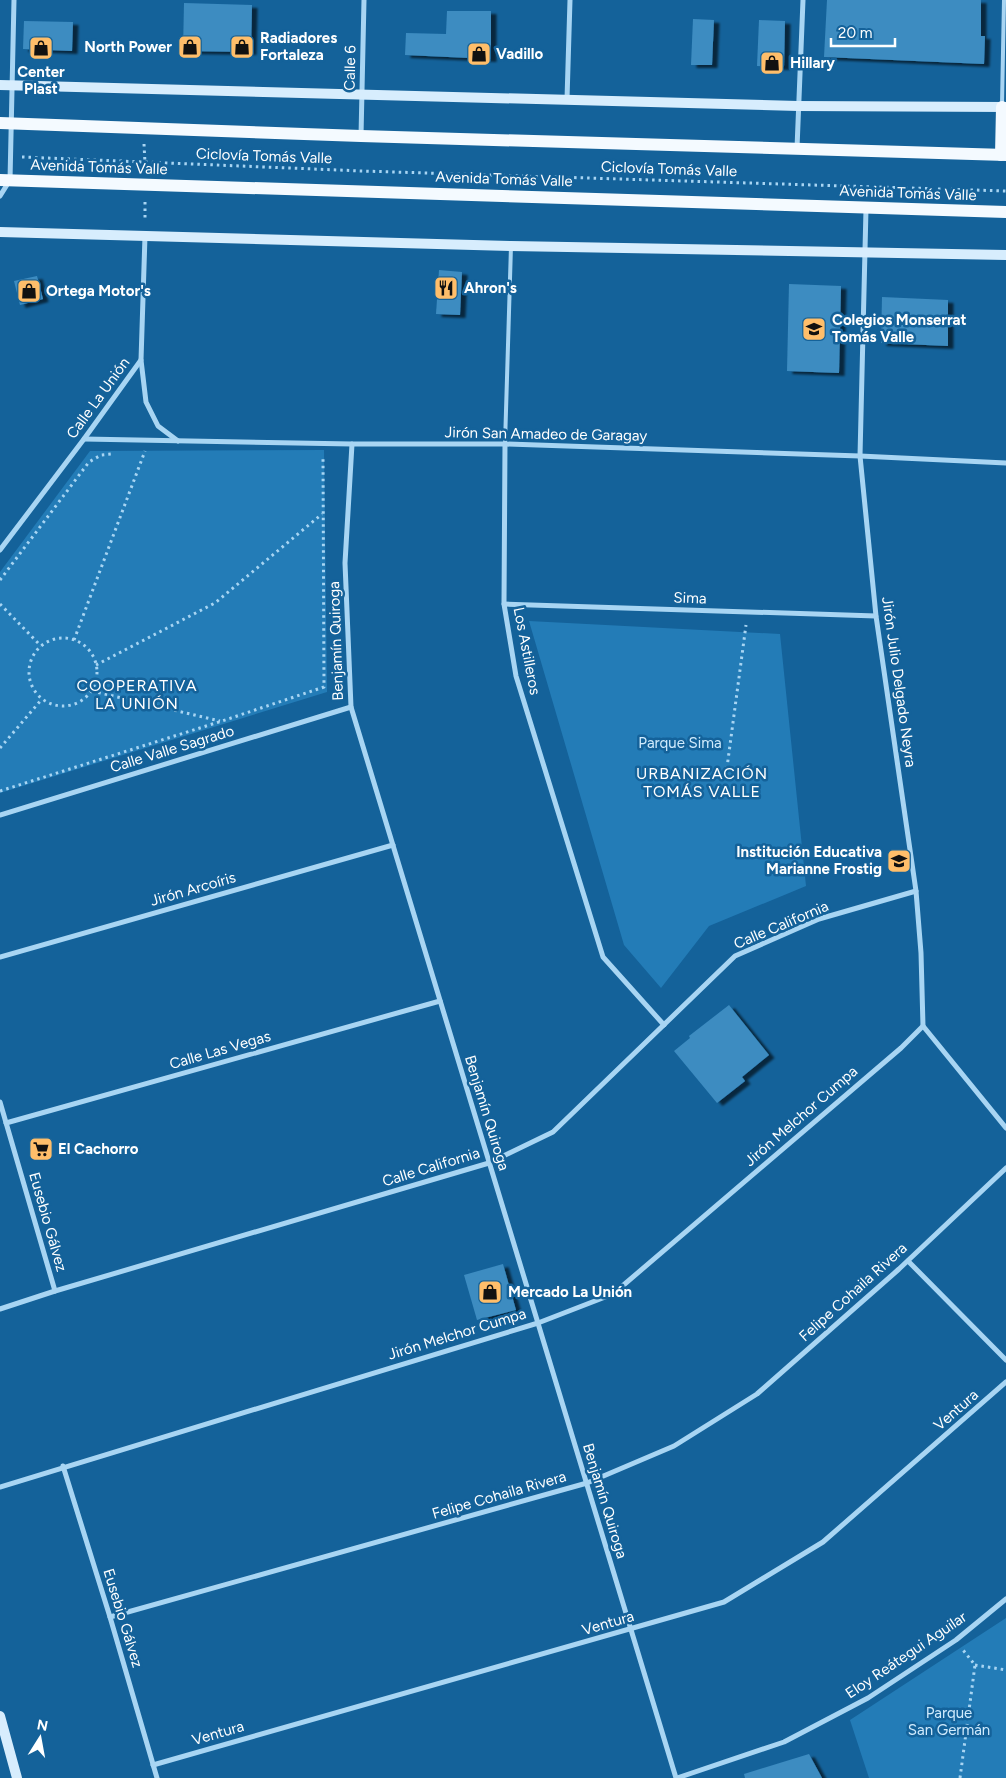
<svg xmlns="http://www.w3.org/2000/svg" width="1006" height="1778" font-family="Figtree,sans-serif">
	<defs>
		<filter id="shadow"><feDropShadow dx="5.5" dy="3" stdDeviation="1" flood-color="#0009"/></filter>
	</defs>
	<rect width="100%" height="100%" fill="#14629a"/>
	<g fill="#237cb7">
		<path d="M324,450L327,692L0,793V572L90,451Z"/>
		<path d="M529,621L780,634L806,886L709,926L661,988L624,945Z"/>
		<path d="M1006,1618V1778H869L850,1720Z"/>
	</g>
	<g fill="#3d8cc1" filter="url(#shadow)">
		<path d="M827,0H981V36H985L984,64L824,57Z"/>
		<path d="M184,3L252,5L251,52L183,51Z"/>
		<path d="M447,11H491V59L405,55L406,33L446,34Z"/>
		<path d="M693,19L714,20L712,65H691Z"/>
		<path d="M759,20L785,21L784,67L757,66Z"/>
		<path d="M24,21L73,22L72,51L23,49Z"/>
		<path d="M439,270L462,272L460,315L436,314Z"/>
		<path d="M37,276L43,299L20,305L14,281Z"/>
		<path d="M789,284L841,286L839,373L787,371Z"/>
		<path d="M882,297L948,300V346L881,343Z"/>
		<path d="M729,1005L769,1055L742,1077L745,1081L717,1103L674,1051L690,1038L689,1036Z"/>
		<path d="M503,1264L516,1310L477,1320L464,1275Z"/>
		<path d="M809,1754L822,1778H745L744,1774Z"/>
	</g>
	<g fill="none" stroke-linecap="round" stroke-linejoin="round">
		<g stroke="#a8d5f3" stroke-width="3" stroke-dasharray="2.5 4" stroke-linecap="butt">
			<path d="M144,144L145,163"/>
			<path d="M22,157L362,171L1006,191"/>
			<path d="M145,202V220"/>
			<path d="M0,580L89,462L101,455L112,454"/>
			<path d="M0,604L41,646"/>
			<circle cx="63" cy="672" r="34"/>
			<path d="M74,640L145,451"/>
			<path d="M96,665L215,603L322,514"/>
			<path d="M92,691L220,721"/>
			<path d="M0,748L42,699"/>
			<path d="M726,775L746,625"/>
			<path d="M0,791L222,721L324,687L323,456"/>
			<path d="M975,1665L1006,1670"/>
			<path d="M960,1778L975,1665L963,1650"/>
		</g>
		<g stroke="#a8d5f3" stroke-width="4">
			<path d="M1002,104L1004,0"/>
			<path d="M505,444L511,246"/>
		</g>
		<g stroke="#a8d5f3" stroke-width="5">
			<path d="M567,99L570,0"/>
			<path d="M361,136L364,0"/>
			<path d="M797,148L803,0"/>
			<path d="M0,196L10,180L14,0"/>
			<path d="M866,209L860,456L876,616L916,891L921,953L923,1026L1006,1128"/>
			<path d="M141,360L146,402L158,426L178,441"/>
			<path d="M84,439L352,444H505L860,456L1006,463"/>
			<path d="M352,444L345,563L351,707L676,1778"/>
			<path d="M505,444L504,604L516,676L603,957L664,1025"/>
			<path d="M0,550L84,439L141,360L145,236"/>
			<path d="M504,604L876,616"/>
			<path d="M0,815L351,707"/>
			<path d="M0,957L393,845"/>
			<path d="M0,1102L55,1291"/>
			<path d="M6,1123L440,1001"/>
			<path d="M908,1261L1006,1360"/>
			<path d="M0,1309L55,1291L489,1163L553,1132L735,956L819,919L916,891"/>
			<path d="M63,1466L110,1617L157,1778"/>
			<path d="M0,1487L538,1323L613,1294L901,1048L923,1026"/>
			<path d="M110,1617L587,1483L674,1446L757,1394L899,1269L1006,1168"/>
			<path d="M153,1765L724,1602L823,1542L1006,1382"/>
			<path d="M677,1778L784,1742L868,1698L956,1640L1006,1599"/>
		</g>
		<g stroke="#d7edfd" stroke-width="10">
			<path d="M0,85L798,106L1006,107"/>
			<path d="M0,232L511,246L1006,255"/>
			<path d="M0,1716L17,1778"/>
		</g>
		<g stroke="#f4faff" stroke-width="12">
			<path d="M0,123L361,136L1006,155"/>
			<path d="M1001,155L1002,107"/>
			<path d="M0,180L1006,212"/>
		</g>
	</g>
	<defs>
		<g id="shop-square" transform="scale(1.25)"><rect x="-9" y="-9" width="18" height="18" rx="4" fill="#ffbe6a" stroke="#14629a"/><path d="M-5-2.5h2.3a2.7 3.5 0 0 1 5.4 0H5L5.5 6h-11ZM-1.5-2.5h3a1.5 2.3 0 0 0-3 0Z" fill="#111"/></g>
		<g id="restaurant-square" transform="scale(1.25)"><rect x="-9" y="-9" width="18" height="18" rx="4" fill="#ffbe6a" stroke="#14629a"/><path d="M-5-6h1v4h1v-4h1v4h1v-4h1v5L-1.5 .5V6h-2V.5L-5-1ZM5-6V6H3V1.5H1.5Q1.5-4 5-6Z" fill="#111"/></g>
		<g id="school-square" transform="scale(1.25)"><rect x="-9" y="-9" width="18" height="18" rx="4" fill="#ffbe6a" stroke="#14629a"/><path d="M0-5L7-2L0 1L-7-2ZM-4 1L0 2.5L4 1V4Q0 6-4 4Z" fill="#111"/></g>
		<g id="supermarket-square" transform="scale(1.25)"><rect x="-9" y="-9" width="18" height="18" rx="4" fill="#ffbe6a" stroke="#14629a"/><path d="M-6-5.5h2.5l.6 2H6L4.5 2H-2.5L-4.4-4H-6ZM-1.5 3.2a1.3 1.3 0 1 0 .1 0ZM3 3.2a1.3 1.3 0 1 0 .1 0Z" fill="#111"/></g>
	</defs>
	<g fill-rule="evenodd">
		<use href="#shop-square" x="190" y="47"/>
		<use href="#shop-square" x="242" y="47"/>
		<use href="#shop-square" x="41" y="48"/>
		<use href="#shop-square" x="479" y="54"/>
		<use href="#shop-square" x="772" y="63"/>
		<use href="#restaurant-square" x="446" y="288"/>
		<use href="#shop-square" x="29" y="291"/>
		<use href="#school-square" x="814" y="329"/>
		<use href="#school-square" x="899" y="861"/>
		<use href="#supermarket-square" x="41" y="1149"/>
		<use href="#shop-square" x="490" y="1292"/>
	</g>
	<g text-anchor="middle" stroke-width="5" stroke-linejoin="round" paint-order="stroke">
		<g font-size="15" font-weight="bold" fill="#fff" stroke="#14629a" text-anchor="start">
			<text x="260" y="43">Radiadores<tspan x="260" dy="17">Fortaleza</tspan></text>
			<text x="172" y="52" text-anchor="end">North Power</text>
			<text x="496" y="59">Vadillo</text>
			<text x="790" y="68">Hillary</text>
			<text x="41" y="77" text-anchor="middle">Center<tspan x="41" dy="17">Plast</tspan></text>
			<text x="464" y="293">Ahron's</text>
			<text x="46" y="296">Ortega Motor's</text>
			<text x="832" y="325">Colegios Monserrat<tspan x="832" dy="17">Tomás Valle</tspan></text>
			<text x="882" y="857" text-anchor="end">Institución Educativa<tspan x="882" dy="17">Marianne Frostig</tspan></text>
			<text x="58" y="1154">El Cachorro</text>
			<text x="508" y="1297">Mercado La Unión</text>
		</g>
		<g font-size="15" fill="#fff" stroke="#14629a">
			<text transform="translate(350 68) rotate(-89)" y="5">Calle 6</text>
			<text transform="translate(264 156) rotate(2)" y="5">Ciclovía Tomás Valle</text>
			<text transform="translate(99 167) rotate(2)" y="5">Avenida Tomás Valle</text>
			<text transform="translate(669 169) rotate(2)" y="5">Ciclovía Tomás Valle</text>
			<text transform="translate(504 179) rotate(2)" y="5">Avenida Tomás Valle</text>
			<text transform="translate(908 193) rotate(2)" y="5">Avenida Tomás Valle</text>
			<text transform="translate(98 398) rotate(-54)" y="5">Calle La Unión</text>
			<text transform="translate(546 434) rotate(1)" y="5">Jirón San Amadeo de Garagay</text>
			<text transform="translate(690 598) rotate(2)" y="5">Sima</text>
			<text transform="translate(336 641) rotate(-92)" y="5">Benjamín Quiroga</text>
			<text transform="translate(527 651) rotate(79)" y="5">Los Astilleros</text>
			<text transform="translate(899 682) rotate(82)" y="5">Jirón Julio Delgado Neyra</text>
			<text transform="translate(172 749) rotate(-17)" y="5">Calle Valle Sagrado</text>
			<text transform="translate(193 889) rotate(-16)" y="5">Jirón Arcoíris</text>
			<text transform="translate(781 925) rotate(-23)" y="5">Calle California</text>
			<text transform="translate(220 1050) rotate(-16)" y="5">Calle Las Vegas</text>
			<text transform="translate(487 1113) rotate(73)" y="5">Benjamín Quiroga</text>
			<text transform="translate(801 1116) rotate(-41)" y="5">Jirón Melchor Cumpa</text>
			<text transform="translate(431 1167) rotate(-17)" y="5">Calle California</text>
			<text transform="translate(48 1222) rotate(74)" y="5">Eusebio Gálvez</text>
			<text transform="translate(853 1292) rotate(-42)" y="5">Felipe Cohaila Rivera</text>
			<text transform="translate(457 1334) rotate(-17)" y="5">Jirón Melchor Cumpa</text>
			<text transform="translate(956 1410) rotate(-41)" y="5">Ventura</text>
			<text transform="translate(499 1495) rotate(-16)" y="5">Felipe Cohaila Rivera</text>
			<text transform="translate(605 1501) rotate(73)" y="5">Benjamín Quiroga</text>
			<text transform="translate(123 1618) rotate(73)" y="5">Eusebio Gálvez</text>
			<text transform="translate(608 1623) rotate(-16)" y="5">Ventura</text>
			<text transform="translate(906 1655) rotate(-34)" y="5">Eloy Reátegui Aguilar</text>
			<text transform="translate(218 1733) rotate(-16)" y="5">Ventura</text>
		</g>
		<g font-size="15" fill="#d0ebfd" stroke="#14629a">
			<text x="680" y="748">Parque Sima</text>
			<text x="949" y="1718">Parque<tspan x="949" dy="17">San Germán</tspan></text>
		</g>
		<g font-size="16" letter-spacing="1" fill="#fff" stroke="#14629a">
			<text x="137" y="691">COOPERATIVA<tspan x="137" dy="18">LA UNIÓN</tspan></text>
			<text x="702" y="779">URBANIZACIÓN<tspan x="702" dy="18">TOMÁS VALLE</tspan></text>
		</g>
	</g>
	<g transform="translate(40 1738) rotate(11)" stroke="#14629a" stroke-width="4" paint-order="stroke">
	<path d="M0-4L9 19L0 12L-9 19Z" fill="#ffffff"/>
	<text y="-8" font-size="14" font-weight="bold" text-anchor="middle" fill="#ffffff">N</text>
	</g>
	<path d="M831 38v8h64v-8" fill="none" stroke="#ffffff" stroke-width="2.5"/>
	<text x="838" y="38" font-size="15" fill="#ffffff" stroke="#14629a" stroke-width="4" paint-order="stroke">20 m</text>
</svg>
